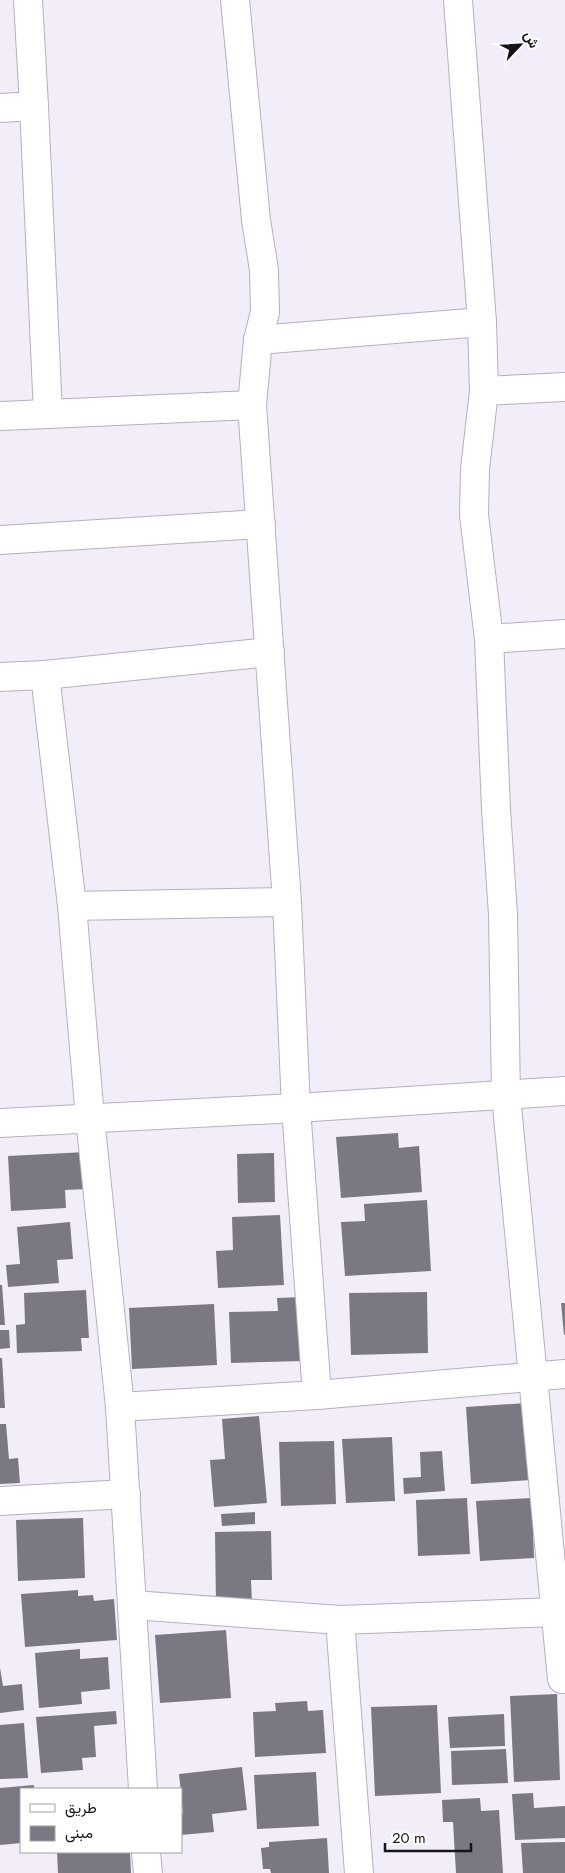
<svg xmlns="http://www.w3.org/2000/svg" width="565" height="1873" font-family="Jost,Vazirmatn,sans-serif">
	<rect width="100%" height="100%" fill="#f3edfa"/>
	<g fill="#7c7883">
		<path d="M398,1133L399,1148L419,1146L422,1192L341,1198L336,1137Z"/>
		<path d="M86,1152L88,1189L65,1190L66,1208L11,1211L8,1156Z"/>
		<path d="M274,1153L275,1202L238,1203L237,1154Z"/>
		<path d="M427,1200L431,1271L345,1276L341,1222L365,1221L364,1204Z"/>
		<path d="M280,1215L284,1285L218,1288L216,1251L233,1250L232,1217Z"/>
		<path d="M70,1222L73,1259L57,1260L59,1283L8,1287L6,1265L20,1264L17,1227Z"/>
		<path d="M0,1285H2L5,1325H0Z"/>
		<path d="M86,1290L89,1338H81L82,1351L17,1353L16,1325L25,1324L24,1293Z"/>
		<path d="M427,1292L428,1353L351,1355L349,1293Z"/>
		<path d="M302,1297L304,1361L231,1363L229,1312L278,1311L277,1298Z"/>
		<path d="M561,1303H565V1335H564Z"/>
		<path d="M214,1304L217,1365L132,1369L129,1308Z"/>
		<path d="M0,1330H9L10,1348L0,1349Z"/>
		<path d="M0,1358H2L5,1408H0Z"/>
		<path d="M526,1403L531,1480L471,1484L466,1407Z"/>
		<path d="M259,1416L267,1503L214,1507L210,1460L225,1459L222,1419Z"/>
		<path d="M0,1424H6L9,1459L18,1458L20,1483L0,1484Z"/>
		<path d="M392,1437L395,1501L346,1503L342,1439Z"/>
		<path d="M334,1441L336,1504L281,1506L279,1442Z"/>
		<path d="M442,1451L445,1491L404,1494L403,1478L421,1477L420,1452Z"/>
		<path d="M467,1498L470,1554L418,1556L416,1500Z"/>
		<path d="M532,1498L534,1558L480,1561L476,1501Z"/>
		<path d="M255,1512V1524L222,1526L221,1514Z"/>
		<path d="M83,1518L85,1578L18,1581L16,1520Z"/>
		<path d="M271,1531L272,1580H251L252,1603L216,1604L215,1532Z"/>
		<path d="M78,1590V1596L93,1595L94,1601L114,1599L117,1640L25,1647L21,1594Z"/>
		<path d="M226,1630L231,1698L160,1703L155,1635Z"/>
		<path d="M80,1649V1659L108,1657L110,1689L81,1692L82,1704L39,1708L35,1653Z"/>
		<path d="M0,1668L3,1686L22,1684L24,1710L0,1713Z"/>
		<path d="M557,1694L560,1780L514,1782L510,1696Z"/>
		<path d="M307,1701L308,1711L323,1710L326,1753L255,1757L253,1712L276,1711L275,1703Z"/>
		<path d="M437,1705L441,1793L375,1796L371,1707Z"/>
		<path d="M116,1711L117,1724L94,1726L96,1757L82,1758L83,1770L41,1773L36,1717Z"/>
		<path d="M504,1714L505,1746L450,1748L448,1717Z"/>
		<path d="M24,1723L28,1778L0,1779V1725Z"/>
		<path d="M506,1749L508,1783L452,1785L451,1751Z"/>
		<path d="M242,1767L247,1810L212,1814L214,1832L181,1835V1814L183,1813L179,1774Z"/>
		<path d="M316,1772L319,1826L257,1829L254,1775Z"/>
		<path d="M34,1785V1789H21V1843L0,1845V1788Z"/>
		<path d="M533,1793L534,1808L565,1806V1838L515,1840L512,1794Z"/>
		<path d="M480,1798L481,1811L499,1810L503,1873H456L453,1822H443L442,1800Z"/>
		<path d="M327,1838L329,1873H271L270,1869H263L261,1848L269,1847V1842Z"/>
		<path d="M565,1842V1873H523L521,1843Z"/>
		<path d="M57,1852H130L131,1873H58Z"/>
	</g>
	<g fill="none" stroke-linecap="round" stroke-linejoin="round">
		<g stroke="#b5b0bc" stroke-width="30">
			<g id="minor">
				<path d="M28,0L34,106L48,414L252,405L258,340L265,312L264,270L256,220L235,0"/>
				<path d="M458,0L482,322L484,391L475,469L474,515L489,639L496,809L503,915L506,1096L562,1679H565"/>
				<path d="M0,108L34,106"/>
				<path d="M258,340L482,322"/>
				<path d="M484,391L565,387"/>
				<path d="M252,405L287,902L296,1108L317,1395"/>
				<path d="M0,416L48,414"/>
				<path d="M0,540L261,524"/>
				<path d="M489,639L565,634"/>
				<path d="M45,675L72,906L287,902"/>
				<path d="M0,677L45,675L270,652"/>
				<path d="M72,906L90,1118L120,1407L143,1789"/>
				<path d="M0,1123L296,1108L565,1091"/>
				<path d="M120,1407L317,1395L565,1374"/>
				<path d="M0,1501L126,1494"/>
				<path d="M133,1605L340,1620L556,1612"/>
				<path d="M340,1620L359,1873"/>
				<path d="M146,1852L148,1873"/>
			</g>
		</g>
		<use href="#minor" stroke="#fff" stroke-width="28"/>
	</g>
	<rect x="20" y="1788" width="162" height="65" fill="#ffffff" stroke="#a2a1a3"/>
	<rect x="30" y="1804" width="25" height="8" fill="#ffffff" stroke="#a2a1a3"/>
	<text x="65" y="1813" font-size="15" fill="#161418">طريق</text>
	<rect x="30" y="1826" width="25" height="15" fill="#7c7883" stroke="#a2a1a3"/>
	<text x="65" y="1838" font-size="15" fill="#161418">مبنى</text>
	<g transform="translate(520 45) rotate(65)" stroke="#ffffff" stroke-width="4" paint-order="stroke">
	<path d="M0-4L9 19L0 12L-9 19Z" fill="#161418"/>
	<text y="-8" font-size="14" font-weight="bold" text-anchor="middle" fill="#161418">ش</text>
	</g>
	<path d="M385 1843v8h86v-8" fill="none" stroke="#161418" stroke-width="2.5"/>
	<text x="392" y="1843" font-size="15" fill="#161418" stroke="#ffffff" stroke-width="4" paint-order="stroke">20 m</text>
</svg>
